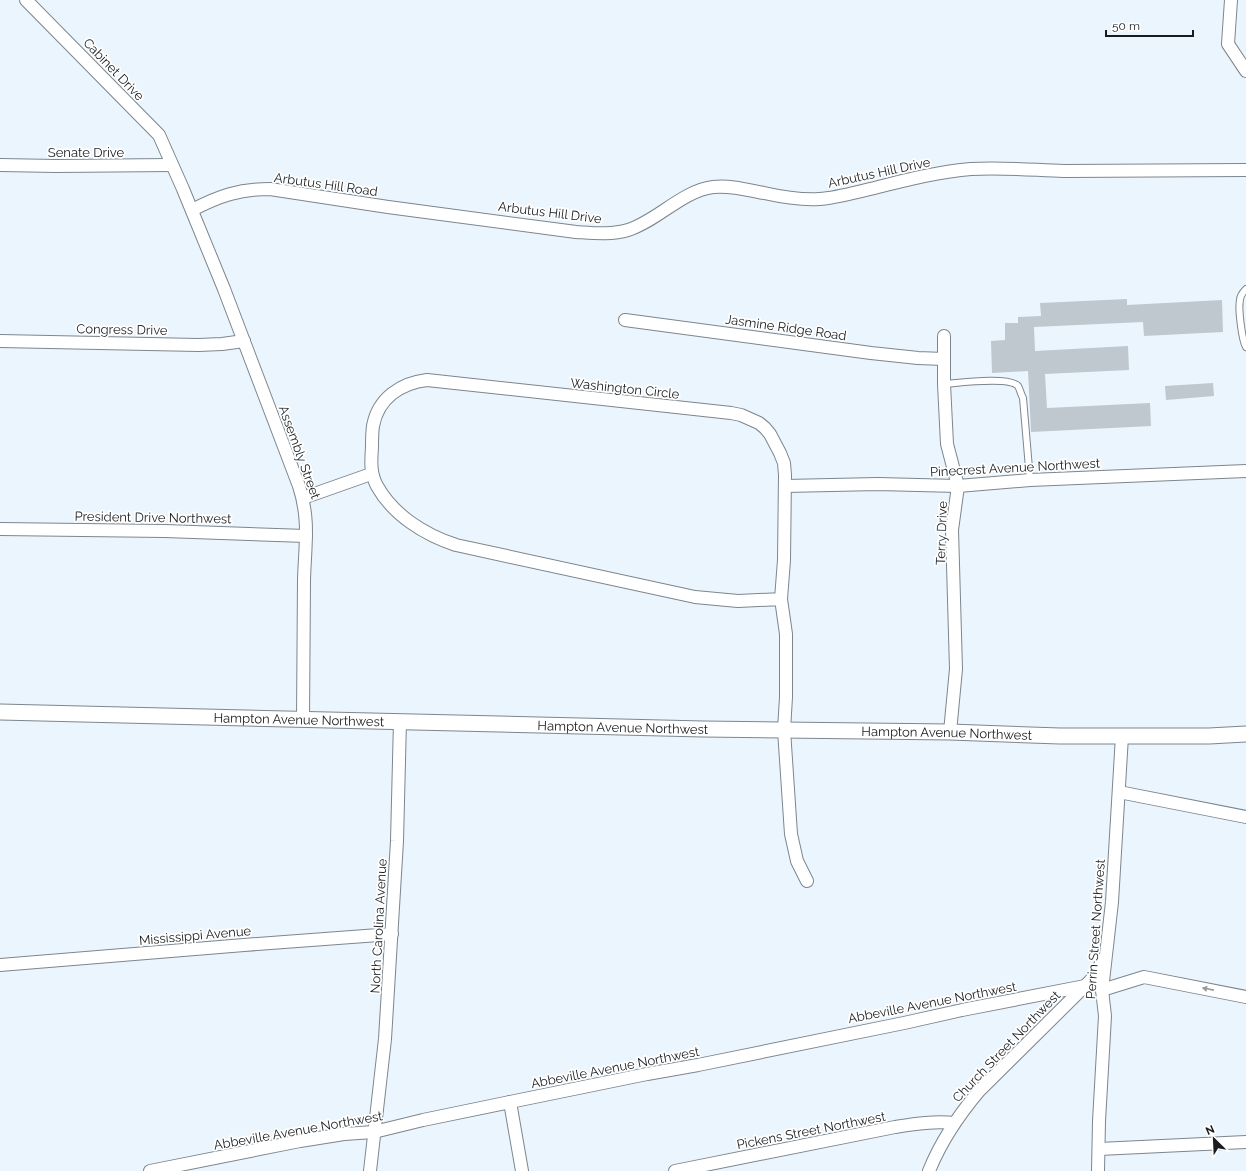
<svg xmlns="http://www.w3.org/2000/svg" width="1246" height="1171" font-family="Raleway,sans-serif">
	<rect width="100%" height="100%" fill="#ebf5fd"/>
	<g fill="#bec8ce">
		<path d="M1127,299V305L1222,300L1223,332L1144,336L1143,322L1034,327L1035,351L1128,346L1129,370L1045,374L1047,408L1150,403L1151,426L1031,432L1028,371L992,373L991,341L1005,340V323H1018V317L1041,316L1040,303Z"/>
		<path d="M1213,383L1214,396L1166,400L1165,386Z"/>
	</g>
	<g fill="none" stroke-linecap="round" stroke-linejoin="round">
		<g stroke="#7d868d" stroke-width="8">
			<g id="service">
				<path d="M1246,289C1243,292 1240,296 1240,300C1238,309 1242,340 1246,347"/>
				<path d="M944,384C958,383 1009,376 1018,386C1020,389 1021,395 1023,398L1030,480"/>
			</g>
		</g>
		<g stroke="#7d868d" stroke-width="14">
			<g id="minor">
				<path d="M26,0L159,135L183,189L224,289L299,486C310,520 305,545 304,580C304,626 303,672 303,719"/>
				<path d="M1231,0L1228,44L1246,71"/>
				<path d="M0,165L56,166L172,165"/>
				<path d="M192,210C219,196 239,189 270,189L388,207L576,232C593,233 611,235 628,230C657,221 682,191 713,187C731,185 748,190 764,193C782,197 801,200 819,199C836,198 853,193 870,189C903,181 936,172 971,169C1002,167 1033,170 1064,171C1124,171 1185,170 1246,170"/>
				<path d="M625,320L871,353L918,358L944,359"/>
				<path d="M944,336V384L947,444L958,486L952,530L956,669L950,732"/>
				<path d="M0,341L198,345L222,344L244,341"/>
				<path d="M785,486L878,484L958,486L1030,480L1246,471"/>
				<path d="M303,498L371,474"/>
				<path d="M0,529L165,531L306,536"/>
				<path d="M781,599L738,601L695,597L456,545C425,535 393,515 377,486C370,473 371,461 372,447C372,440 372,433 373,426C378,398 401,383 427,380L731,413L741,415L759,423L765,428L770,434L780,453L784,463L785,475L784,560L781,599L786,634V697L784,730L791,834L797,861L807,881"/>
				<path d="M1119,792L1246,817"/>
				<path d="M0,965L244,945L392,934"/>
				<path d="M1102,990L1144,977L1246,997"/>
				<path d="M510,1102L522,1171"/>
				<path d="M1099,1149L1246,1142"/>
				<path d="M150,1171L300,1141L344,1134L374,1132L423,1120L510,1102L647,1074L698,1065L904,1023L962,1010L1085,986"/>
				<path d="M370,1171L385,1039L397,841L400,721"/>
				<path d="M675,1171L895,1127C915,1124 934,1121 954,1123"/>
				<path d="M929,1171C941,1141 958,1116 979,1091L1090,981L1097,972L1103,959"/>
				<path d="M1098,1171L1099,1121L1105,1016L1102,990L1112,902L1122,736"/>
			</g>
		</g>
		<g stroke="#7d868d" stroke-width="17">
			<g id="tertiary">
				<path id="s1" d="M0,712L703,729L950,732L1060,736H1209L1246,734"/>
			</g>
		</g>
		<use href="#service" stroke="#fff" stroke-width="6"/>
		<use href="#minor" stroke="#fff" stroke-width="12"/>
		<use href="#tertiary" stroke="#fff" stroke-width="15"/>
	</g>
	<defs><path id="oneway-solid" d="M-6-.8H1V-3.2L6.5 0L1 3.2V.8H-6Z"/></defs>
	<use fill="#98999a" href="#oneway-solid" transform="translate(1208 989) rotate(-169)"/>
	<g text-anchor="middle" stroke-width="3.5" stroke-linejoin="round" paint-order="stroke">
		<g font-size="13" fill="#191c1f" stroke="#fff">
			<text transform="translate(114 69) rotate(46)" y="5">Cabinet Drive</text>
			<text x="86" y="157">Senate Drive</text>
			<text transform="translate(879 172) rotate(-12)" y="5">Arbutus Hill Drive</text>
			<text transform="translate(326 184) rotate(8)" y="5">Arbutus Hill Road</text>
			<text transform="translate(550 212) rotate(7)" y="5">Arbutus Hill Drive</text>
			<text transform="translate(786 327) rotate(8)" y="5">Jasmine Ridge Road</text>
			<text transform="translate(122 329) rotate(1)" y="5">Congress Drive</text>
			<text transform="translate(625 388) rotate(6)" y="5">Washington Circle</text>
			<text transform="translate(300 452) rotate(70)" y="5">Assembly Street</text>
			<text transform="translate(1015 467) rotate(-3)" y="5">Pinecrest Avenue Northwest</text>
			<text transform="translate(153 517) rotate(1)" y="5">President Drive Northwest</text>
			<text transform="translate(941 533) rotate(-88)" y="5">Terry Drive</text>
			<text dy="5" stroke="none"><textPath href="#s1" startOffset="299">Hampton Avenue Northwest</textPath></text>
			<text dy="5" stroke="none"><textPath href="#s1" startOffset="623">Hampton Avenue Northwest</textPath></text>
			<text dy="5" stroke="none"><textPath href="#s1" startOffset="947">Hampton Avenue Northwest</textPath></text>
			<text transform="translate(378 926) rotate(-87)" y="5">North Carolina Avenue</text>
			<text transform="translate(1095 929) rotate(-86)" y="5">Perrin Street Northwest</text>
			<text transform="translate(195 935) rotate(-5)" y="5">Mississippi Avenue</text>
			<text transform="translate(932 1002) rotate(-11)" y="5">Abbeville Avenue Northwest</text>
			<text transform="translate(1006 1046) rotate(-46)" y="5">Church Street Northwest</text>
			<text transform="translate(615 1067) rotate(-11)" y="5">Abbeville Avenue Northwest</text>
			<text transform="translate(298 1130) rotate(-10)" y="5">Abbeville Avenue Northwest</text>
			<text transform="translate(811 1130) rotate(-11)" y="5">Pickens Street Northwest</text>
		</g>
	</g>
	<g transform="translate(1214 1139) rotate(336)" stroke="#ffffff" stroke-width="3" paint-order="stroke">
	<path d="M0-3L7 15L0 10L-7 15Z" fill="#191c1f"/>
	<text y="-6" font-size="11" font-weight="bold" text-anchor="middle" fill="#191c1f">N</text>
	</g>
	<path d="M1106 30v6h87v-6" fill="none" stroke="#191c1f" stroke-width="2"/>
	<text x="1112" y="30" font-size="12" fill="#191c1f" stroke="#ffffff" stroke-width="3" paint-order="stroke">50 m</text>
</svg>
